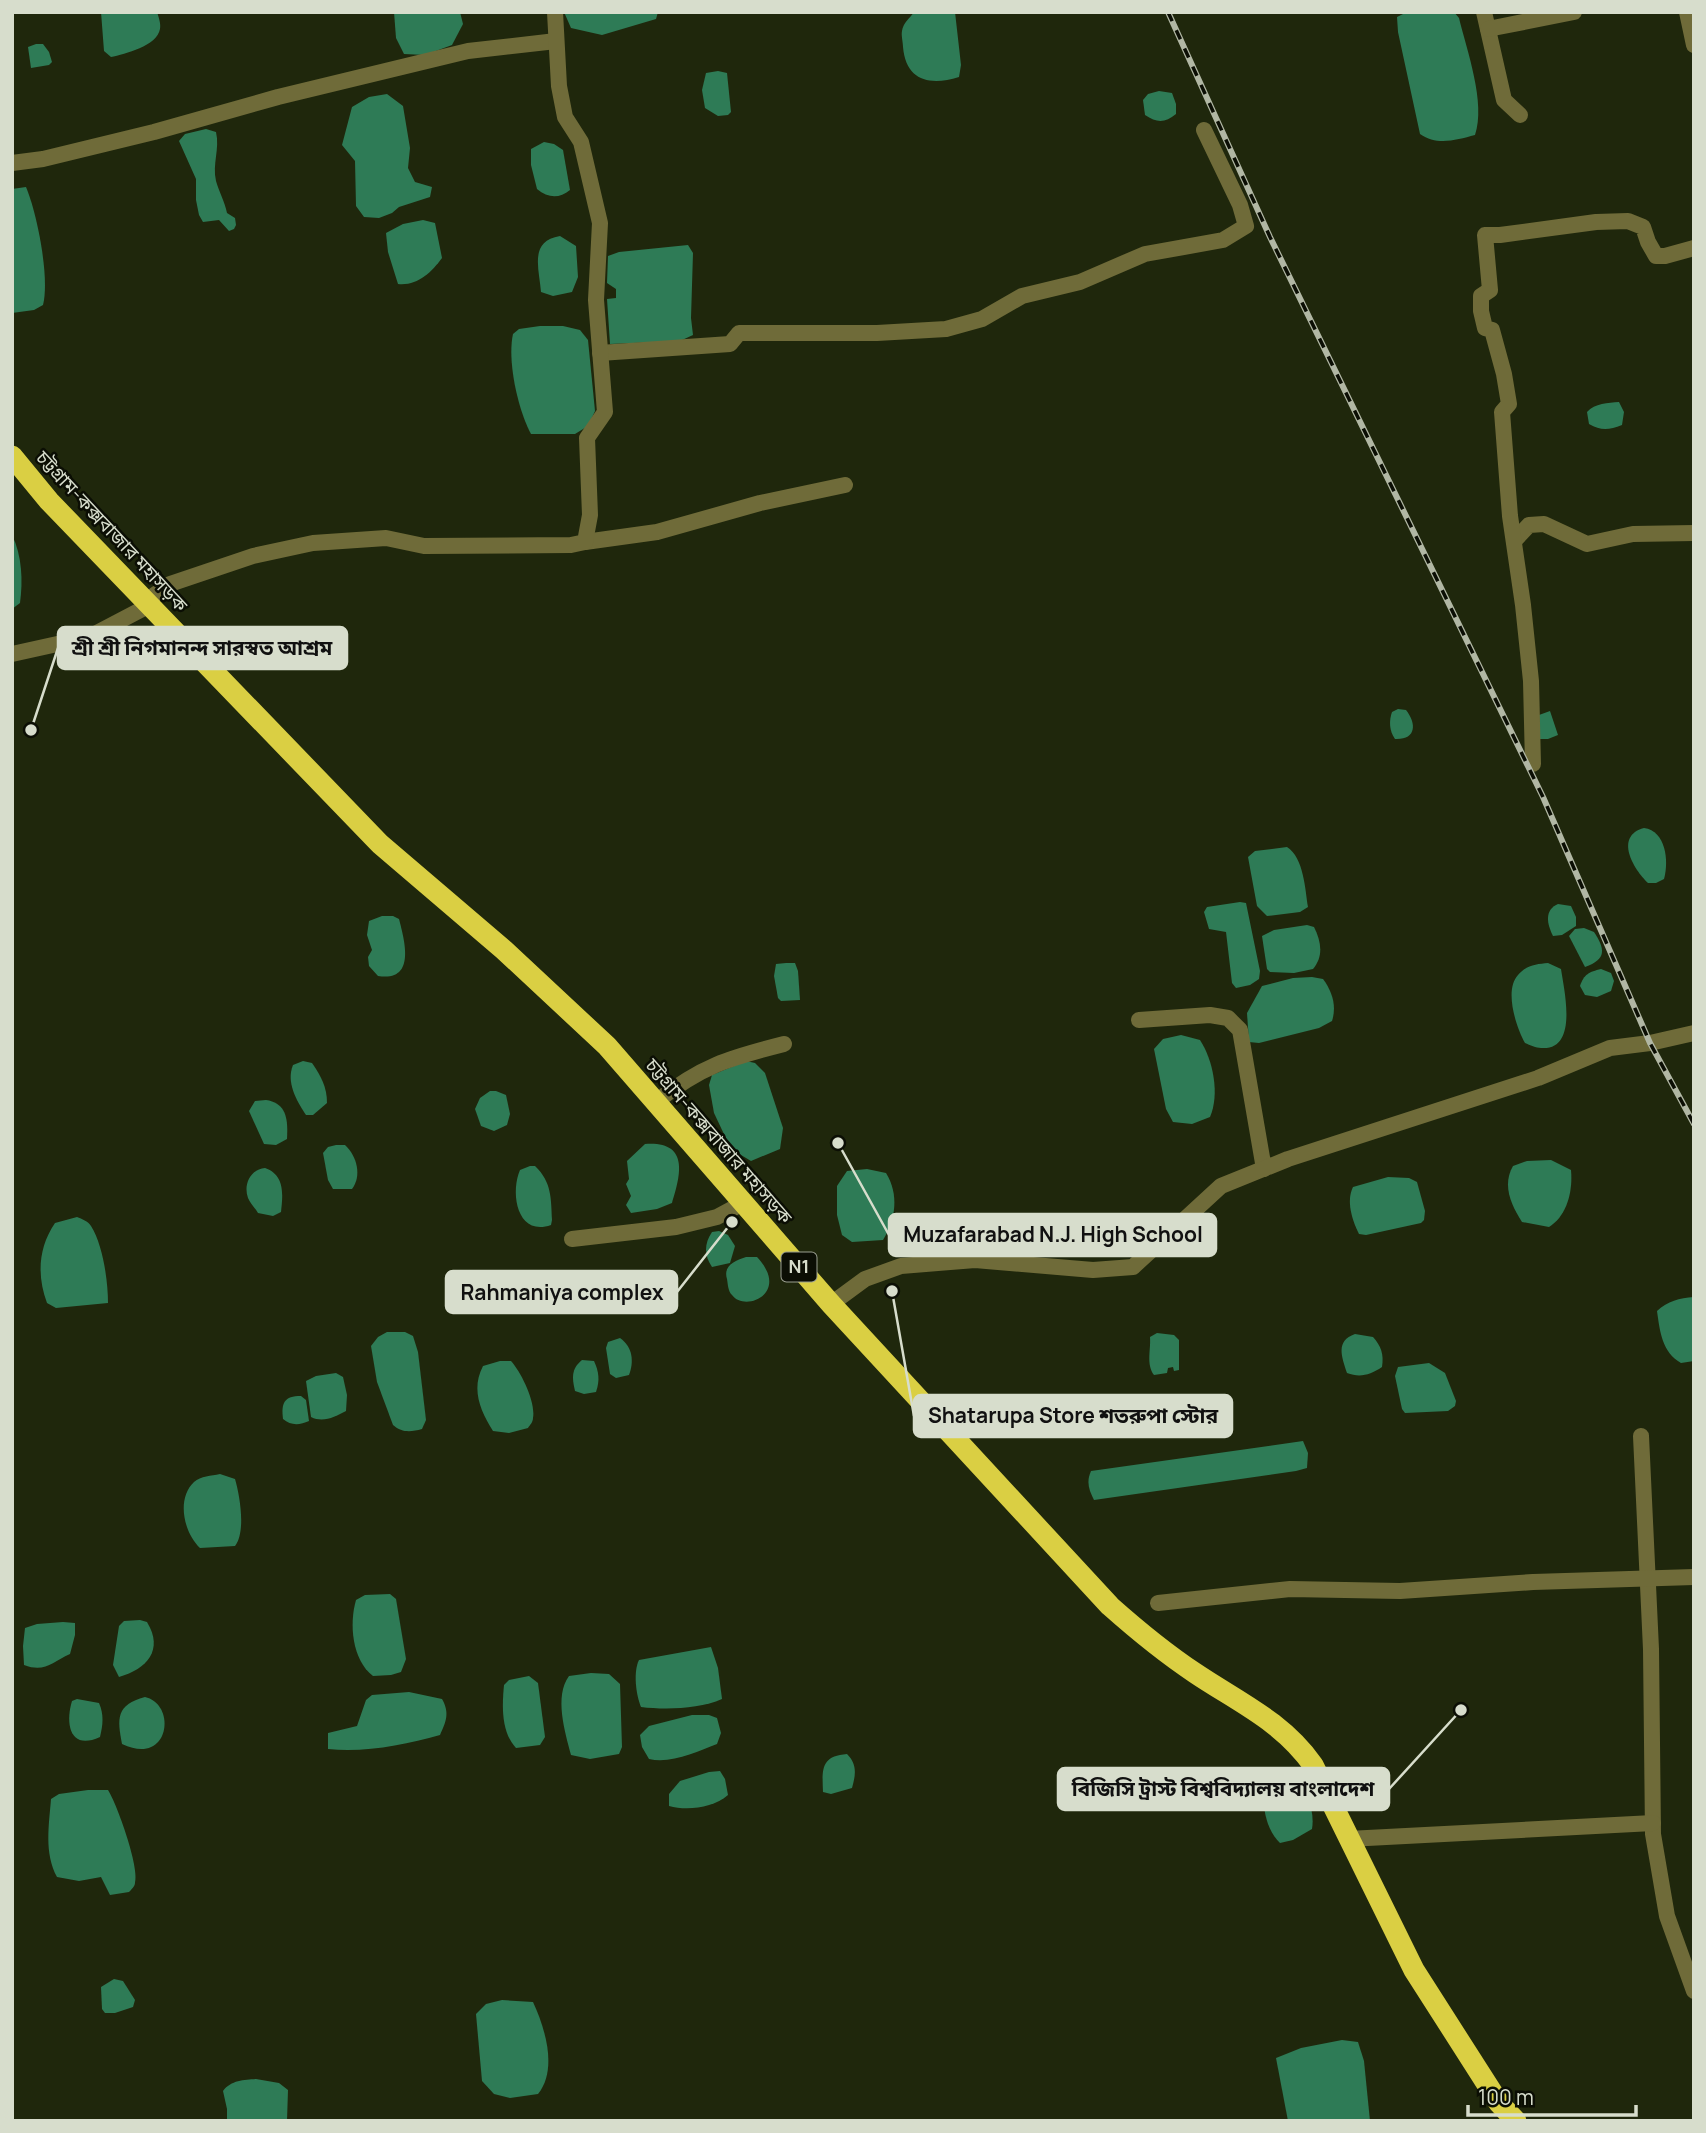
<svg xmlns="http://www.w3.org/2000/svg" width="1706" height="2133" font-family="Manrope,'Noto Sans Bengali',sans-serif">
	<rect width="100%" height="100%" fill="#1f270c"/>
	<g fill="#2e7b56">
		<path d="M101,12H157C159,18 161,24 160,29C157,46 125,54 111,57L104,51Z"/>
		<path d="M394,12H460L463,24L452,45L425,55L404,54L396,38Z"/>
		<path d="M564,12H658L656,19L602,35L571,28Z"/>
		<path d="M914,12H955L961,65L959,77C930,86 906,81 903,47C903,42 901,35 902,31C903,23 910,18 914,12Z"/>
		<path d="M1407,12H1454L1459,18C1467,51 1486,103 1475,135C1456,140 1437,146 1420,134L1398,32L1397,17Z"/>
		<path d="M36,44H43L49,52L52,62L49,65L31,68L28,47Z"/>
		<path d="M718,71L727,73L731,112L728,115L718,116L705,108L702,90L706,73Z"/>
		<path d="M1159,91L1172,93L1176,104V114C1165,123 1157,123 1145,115L1143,100L1148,94Z"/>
		<path d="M387,94L403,106L410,148L408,168L415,182L432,187L430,197L399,207L392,213L379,218L364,217L356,206L355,161L342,145L352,107L369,97Z"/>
		<path d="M206,129L216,132C220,149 212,164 216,181C219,192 225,202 227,213L235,218L236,225L234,229L229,231L219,220L203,222L199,215L196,200V179L179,141L185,134Z"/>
		<path d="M544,142L554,144L563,150L570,190C559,199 548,198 537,189L531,165V149Z"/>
		<path d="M26,187C37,213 50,278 43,305L34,310L12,313V189Z"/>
		<path d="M423,220L435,223L442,258C431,273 417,286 398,284L388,252L386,233L403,224Z"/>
		<path d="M560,236L576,246L578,277L572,292L553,296L541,292C539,268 529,241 560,236Z"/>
		<path d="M688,245L693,253L691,318L693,335L680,341L610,344L607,299L616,298V289L607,283L608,256L619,252Z"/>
		<path d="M540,326H563L580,330L588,340L595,411L588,426L575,434H531C518,410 507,361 513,334L519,329Z"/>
		<path d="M1619,402L1624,412L1622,425C1609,430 1601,431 1589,424L1587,412C1595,403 1608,403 1619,402Z"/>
		<path d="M12,535C22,555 23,581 20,603L12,609Z"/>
		<path d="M1398,709L1406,710C1417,724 1416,740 1395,739C1389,731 1389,720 1392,712Z"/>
		<path d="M1550,711L1558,735L1548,739H1540L1539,715Z"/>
		<path d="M1644,828C1666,831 1669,861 1664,879L1656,883H1648C1633,869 1614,836 1644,828Z"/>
		<path d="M1287,847C1304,858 1305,889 1308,907L1300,912L1267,916L1257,906L1248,857L1255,851Z"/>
		<path d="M1240,902L1246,903L1260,971L1259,979L1250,985L1236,988L1232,983L1226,932L1209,929L1204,912L1207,907Z"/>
		<path d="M1558,904L1571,906L1576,917V926L1562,935L1553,936C1547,924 1544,910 1558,904Z"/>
		<path d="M382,916H393L399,919C405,942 416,982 378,976L369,966L368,957L372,950L367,935L369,921Z"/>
		<path d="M1307,925L1314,927C1321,941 1324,956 1313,969L1294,973L1270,972L1267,969L1262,936L1274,930Z"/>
		<path d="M1584,928L1594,932C1605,949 1607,959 1585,967L1569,936L1575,929Z"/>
		<path d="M786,963H795L798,971L800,1000L781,1001L778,998L774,976L776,964Z"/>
		<path d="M1548,963L1561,969C1564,990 1579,1051 1541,1048C1536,1048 1530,1045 1525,1043C1516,1027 1504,990 1518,975C1526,965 1537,964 1548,963Z"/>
		<path d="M1601,969L1611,973L1614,981L1611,991L1597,997L1585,995L1580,986C1584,974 1589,972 1601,969Z"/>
		<path d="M1312,977L1323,979C1332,991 1337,1006 1332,1021L1319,1028L1259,1043L1249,1042L1247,1013L1262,986L1293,978Z"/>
		<path d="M1181,1035L1200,1040C1213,1060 1220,1094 1210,1117L1192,1124L1173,1122L1166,1109L1154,1049L1163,1039Z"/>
		<path d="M303,1061L312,1063C321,1076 327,1087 327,1103L313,1115H306C296,1100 286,1082 293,1065Z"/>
		<path d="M746,1061L755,1063L765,1073L783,1128L780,1149L751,1161L731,1149L714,1113L709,1085L712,1075Z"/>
		<path d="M490,1091H496L506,1095L510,1114L507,1125L494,1131L481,1126L475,1109L480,1098Z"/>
		<path d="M266,1100C287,1103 288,1120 287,1139L276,1145L264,1144L249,1111L255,1101Z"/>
		<path d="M645,1144C688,1141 682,1172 672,1203L657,1209L631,1213L626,1205L631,1196L626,1184L629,1179L627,1161Z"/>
		<path d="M336,1145H345C357,1156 362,1176 352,1189H333L328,1180L323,1153L328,1147Z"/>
		<path d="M1551,1160L1571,1170C1573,1191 1567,1216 1549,1227L1522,1222C1511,1205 1502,1185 1513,1166L1527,1161Z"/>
		<path d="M530,1166H535C552,1182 551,1199 552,1220L551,1225C517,1237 510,1193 520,1170Z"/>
		<path d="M265,1168C285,1175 283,1194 281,1212L273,1216L258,1213C255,1208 250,1203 248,1198C243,1184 251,1169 265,1168Z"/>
		<path d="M867,1169L886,1173C899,1194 896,1219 883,1240L852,1242L842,1235L837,1215V1186L847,1171Z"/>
		<path d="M1388,1177L1409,1178L1417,1182L1425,1211L1424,1220L1421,1223L1366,1235L1359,1234C1352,1220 1346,1201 1353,1187Z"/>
		<path d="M77,1217C82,1219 88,1221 91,1226C103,1245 108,1281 108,1303L56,1308L47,1303C37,1276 38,1248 55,1223Z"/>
		<path d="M719,1231L728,1235L735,1246L730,1263L712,1267C704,1255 704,1244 712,1232Z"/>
		<path d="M746,1257H757C791,1293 745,1313 732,1295C728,1291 728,1285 727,1279C723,1266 734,1261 746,1257Z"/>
		<path d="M1694,1297V1361L1681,1363C1662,1352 1660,1332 1657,1311C1668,1301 1679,1298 1694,1297Z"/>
		<path d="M387,1332H405L413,1336L418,1352L426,1420L422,1429C411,1432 402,1433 393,1425L377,1382L371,1346L378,1337Z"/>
		<path d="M1157,1333L1174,1335L1179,1340V1370L1174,1371L1173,1367L1168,1368L1167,1373L1154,1375C1146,1364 1151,1350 1150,1337Z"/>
		<path d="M1355,1334L1373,1337C1381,1346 1384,1354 1382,1367C1370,1375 1360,1378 1347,1373C1342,1357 1335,1341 1355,1334Z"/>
		<path d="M620,1338C633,1347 634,1362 629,1375L616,1378L610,1374L606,1348L608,1342Z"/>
		<path d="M582,1360L594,1361C599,1372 600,1380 596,1392L584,1394L575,1391C572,1378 571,1369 582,1360Z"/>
		<path d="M500,1361H511C521,1372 536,1402 533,1418C533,1422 530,1425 528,1428L509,1433L493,1431C480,1410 471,1389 483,1366Z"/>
		<path d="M1429,1363L1445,1373L1456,1401L1455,1406L1448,1411L1405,1413L1402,1409L1395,1376L1398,1367Z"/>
		<path d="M336,1373L343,1377L347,1395L346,1411C335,1417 323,1423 311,1417L306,1381L316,1376Z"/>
		<path d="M301,1396L306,1400L309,1421C300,1425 291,1426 283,1419C281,1403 284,1396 301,1396Z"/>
		<path d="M1303,1441L1308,1453L1307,1468L1296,1471L1094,1500C1089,1490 1086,1482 1091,1471Z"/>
		<path d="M220,1474L235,1479C240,1496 246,1532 235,1546L200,1548C184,1533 176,1499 194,1482C201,1476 211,1476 220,1474Z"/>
		<path d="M390,1594L396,1599L406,1659L401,1672L391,1675L373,1676C352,1660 349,1624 356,1600L365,1595Z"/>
		<path d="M140,1620L147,1622C164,1650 147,1669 119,1677L113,1665L119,1626L124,1621Z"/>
		<path d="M63,1622L75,1623V1635L70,1654C52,1662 45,1673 24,1665L23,1646L25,1628L37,1624Z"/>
		<path d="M711,1647L718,1668L722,1699C699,1709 666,1710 641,1707C636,1695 633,1672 639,1660Z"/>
		<path d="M591,1673L609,1674L620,1684L622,1747L619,1754L590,1759L571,1755C565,1732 554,1696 569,1676Z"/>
		<path d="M529,1676L538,1683L545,1737L540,1745L516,1748C501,1732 502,1706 504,1685L509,1680Z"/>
		<path d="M409,1692L442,1699C450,1713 446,1722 440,1735C405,1745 364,1753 328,1749V1733L357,1726L366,1700L372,1695Z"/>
		<path d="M145,1697C177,1704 170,1767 122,1744C117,1718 116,1705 145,1697Z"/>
		<path d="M77,1699L99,1703C104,1715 103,1724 100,1737C70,1751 65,1724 72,1701Z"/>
		<path d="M692,1715H709L717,1718L721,1733L717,1744C697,1752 671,1764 649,1759L642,1747L640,1735L649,1726Z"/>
		<path d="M847,1754C857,1764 856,1774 852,1788L831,1794L823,1792C822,1769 821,1756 847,1754Z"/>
		<path d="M720,1771L725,1779L728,1795C713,1808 687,1811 669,1806V1794L680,1781L709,1772Z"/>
		<path d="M1283,1777H1294C1307,1790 1315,1811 1312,1829L1293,1840L1280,1843C1267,1830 1264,1813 1263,1795L1274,1781Z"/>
		<path d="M88,1790H108C117,1804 140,1868 135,1883C135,1886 131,1890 129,1892L110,1895L101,1877L79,1881L57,1877C44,1853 49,1825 51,1799L59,1794Z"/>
		<path d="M114,1979L123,1981L135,2000L133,2007L115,2013H105L102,2009L101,1987Z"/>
		<path d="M502,2000L533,2002C545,2028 558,2069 538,2094L510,2098L494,2094L482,2081L476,2014L486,2004Z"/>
		<path d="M1342,2040L1358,2042L1364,2061L1370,2121H1288L1276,2058L1301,2048Z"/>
		<path d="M256,2079L279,2083L288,2090L287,2121H227V2109L223,2091C231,2080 244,2080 256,2079Z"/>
	</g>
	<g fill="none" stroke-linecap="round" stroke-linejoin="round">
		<g stroke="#6f6b39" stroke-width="16">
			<path d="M1484,12L1504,100L1520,115"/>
			<path d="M1687,12L1694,45"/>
			<path d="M1488,29L1574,12"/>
			<path d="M12,163L43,159L154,132L278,97L468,51L556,41"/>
			<path d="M600,353L730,344L739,333H877L946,329L982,319L1022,296L1080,282L1145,254L1223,240L1246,226L1240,205L1204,130"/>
			<path d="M1514,541L1529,525L1544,524L1587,544L1633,534L1694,533"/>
			<path d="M585,542L657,532L760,503L845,485"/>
			<path d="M146,601L170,584L253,556L313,543L386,538L424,546L571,545L585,542L590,515L587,438L605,412L596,300L600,223L581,142L565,117L559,86L555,12"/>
			<path d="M12,654L89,637L150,605"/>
			<path d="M1533,764L1531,681L1523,605L1510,516L1502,412L1509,404L1504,374L1492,330L1485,328L1481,311V296L1490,290L1485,235H1500L1596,222L1628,221L1643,227L1648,242L1656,256H1665L1694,248"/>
			<path d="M1139,1020L1210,1015L1228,1018L1240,1030L1264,1169"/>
			<path d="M656,1102C701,1066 729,1058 784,1044"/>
			<path d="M572,1239L676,1227L717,1217L743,1203"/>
			<path d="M831,1304L865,1279L901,1266L975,1260L1093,1270L1133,1267L1221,1186L1288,1159L1538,1078L1610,1048L1650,1043L1694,1033"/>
			<path d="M1641,1436L1651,1649L1653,1834L1667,1916L1694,1991"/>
			<path d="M1158,1603L1290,1589L1400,1591L1533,1582L1694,1577"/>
			<path d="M1348,1839L1653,1823"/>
		</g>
		<path stroke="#dacf43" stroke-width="21" d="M12,456L49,501L380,844L504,950L607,1046L831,1304L1110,1606C1137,1630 1165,1653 1195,1673C1238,1702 1282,1721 1313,1765L1414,1970L1499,2103L1516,2121"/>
		<g stroke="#b1b7a4" stroke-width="6">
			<path id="rail" d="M1168,12L1270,237L1543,797L1650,1043L1694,1124"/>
		</g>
		<use href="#rail" stroke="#0b0e04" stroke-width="3.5" stroke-dasharray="10" stroke-linecap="butt"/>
	</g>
	<g text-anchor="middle" stroke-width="5" stroke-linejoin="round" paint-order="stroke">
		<rect fill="#0b0e04" stroke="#9a9f90" stroke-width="2" x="781.5" y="1252.5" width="35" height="29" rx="5"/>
		<g font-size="18" font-weight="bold" fill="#d7ddcc">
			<text x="799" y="1273">N1</text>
		</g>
		<g font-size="19" fill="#d7ddcc" stroke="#0b0e04">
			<text transform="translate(112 531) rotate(47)" y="7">চট্টগ্রাম-কক্সবাজার মহাসড়ক</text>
			<text transform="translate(719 1141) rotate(49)" y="7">চট্টগ্রাম-কক্সবাজার মহাসড়ক</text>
		</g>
	</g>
	<path fill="none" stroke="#d7ddcc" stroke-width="2.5" d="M31 730L58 648M838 1143L889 1235M732 1222L677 1292M892 1291L914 1416M1461 1710L1389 1789"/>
	<g fill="#d7ddcc" stroke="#0b0e04" stroke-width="2.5">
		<circle cx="31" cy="730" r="7"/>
		<circle cx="838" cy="1143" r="7"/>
		<circle cx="732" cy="1222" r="7"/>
		<circle cx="892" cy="1291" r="7"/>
		<circle cx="1461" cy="1710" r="7"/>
	</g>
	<g fill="#d7ddcc" stroke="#d7ddcc" stroke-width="2.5">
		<rect x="58" y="627" width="289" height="42" rx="7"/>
		<rect x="889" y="1214" width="327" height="42" rx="7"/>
		<rect x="446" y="1271" width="231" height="42" rx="7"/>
		<rect x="914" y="1395" width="318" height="42" rx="7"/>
		<rect x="1058" y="1768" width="331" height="42" rx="7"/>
	</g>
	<g font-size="21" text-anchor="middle" font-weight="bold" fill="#111">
		<text x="202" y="655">শ্রী শ্রী নিগমানন্দ সারস্বত আশ্রম</text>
		<text x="1053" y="1242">Muzafarabad N.J. High School</text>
		<text x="562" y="1300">Rahmaniya complex</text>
		<text x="1073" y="1423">Shatarupa Store শতরুপা স্টোর</text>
		<text x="1223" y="1796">বিজিসি ট্রাস্ট বিশ্ববিদ্যালয় বাংলাদেশ</text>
	</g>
	<rect width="1706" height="2133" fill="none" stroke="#d7ddcc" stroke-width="28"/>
	<path d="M1468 2105v10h168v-10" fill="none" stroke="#d7ddcc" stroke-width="3.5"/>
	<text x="1478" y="2105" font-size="21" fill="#d7ddcc" stroke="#0b0e04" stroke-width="5" paint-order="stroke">100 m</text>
</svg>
